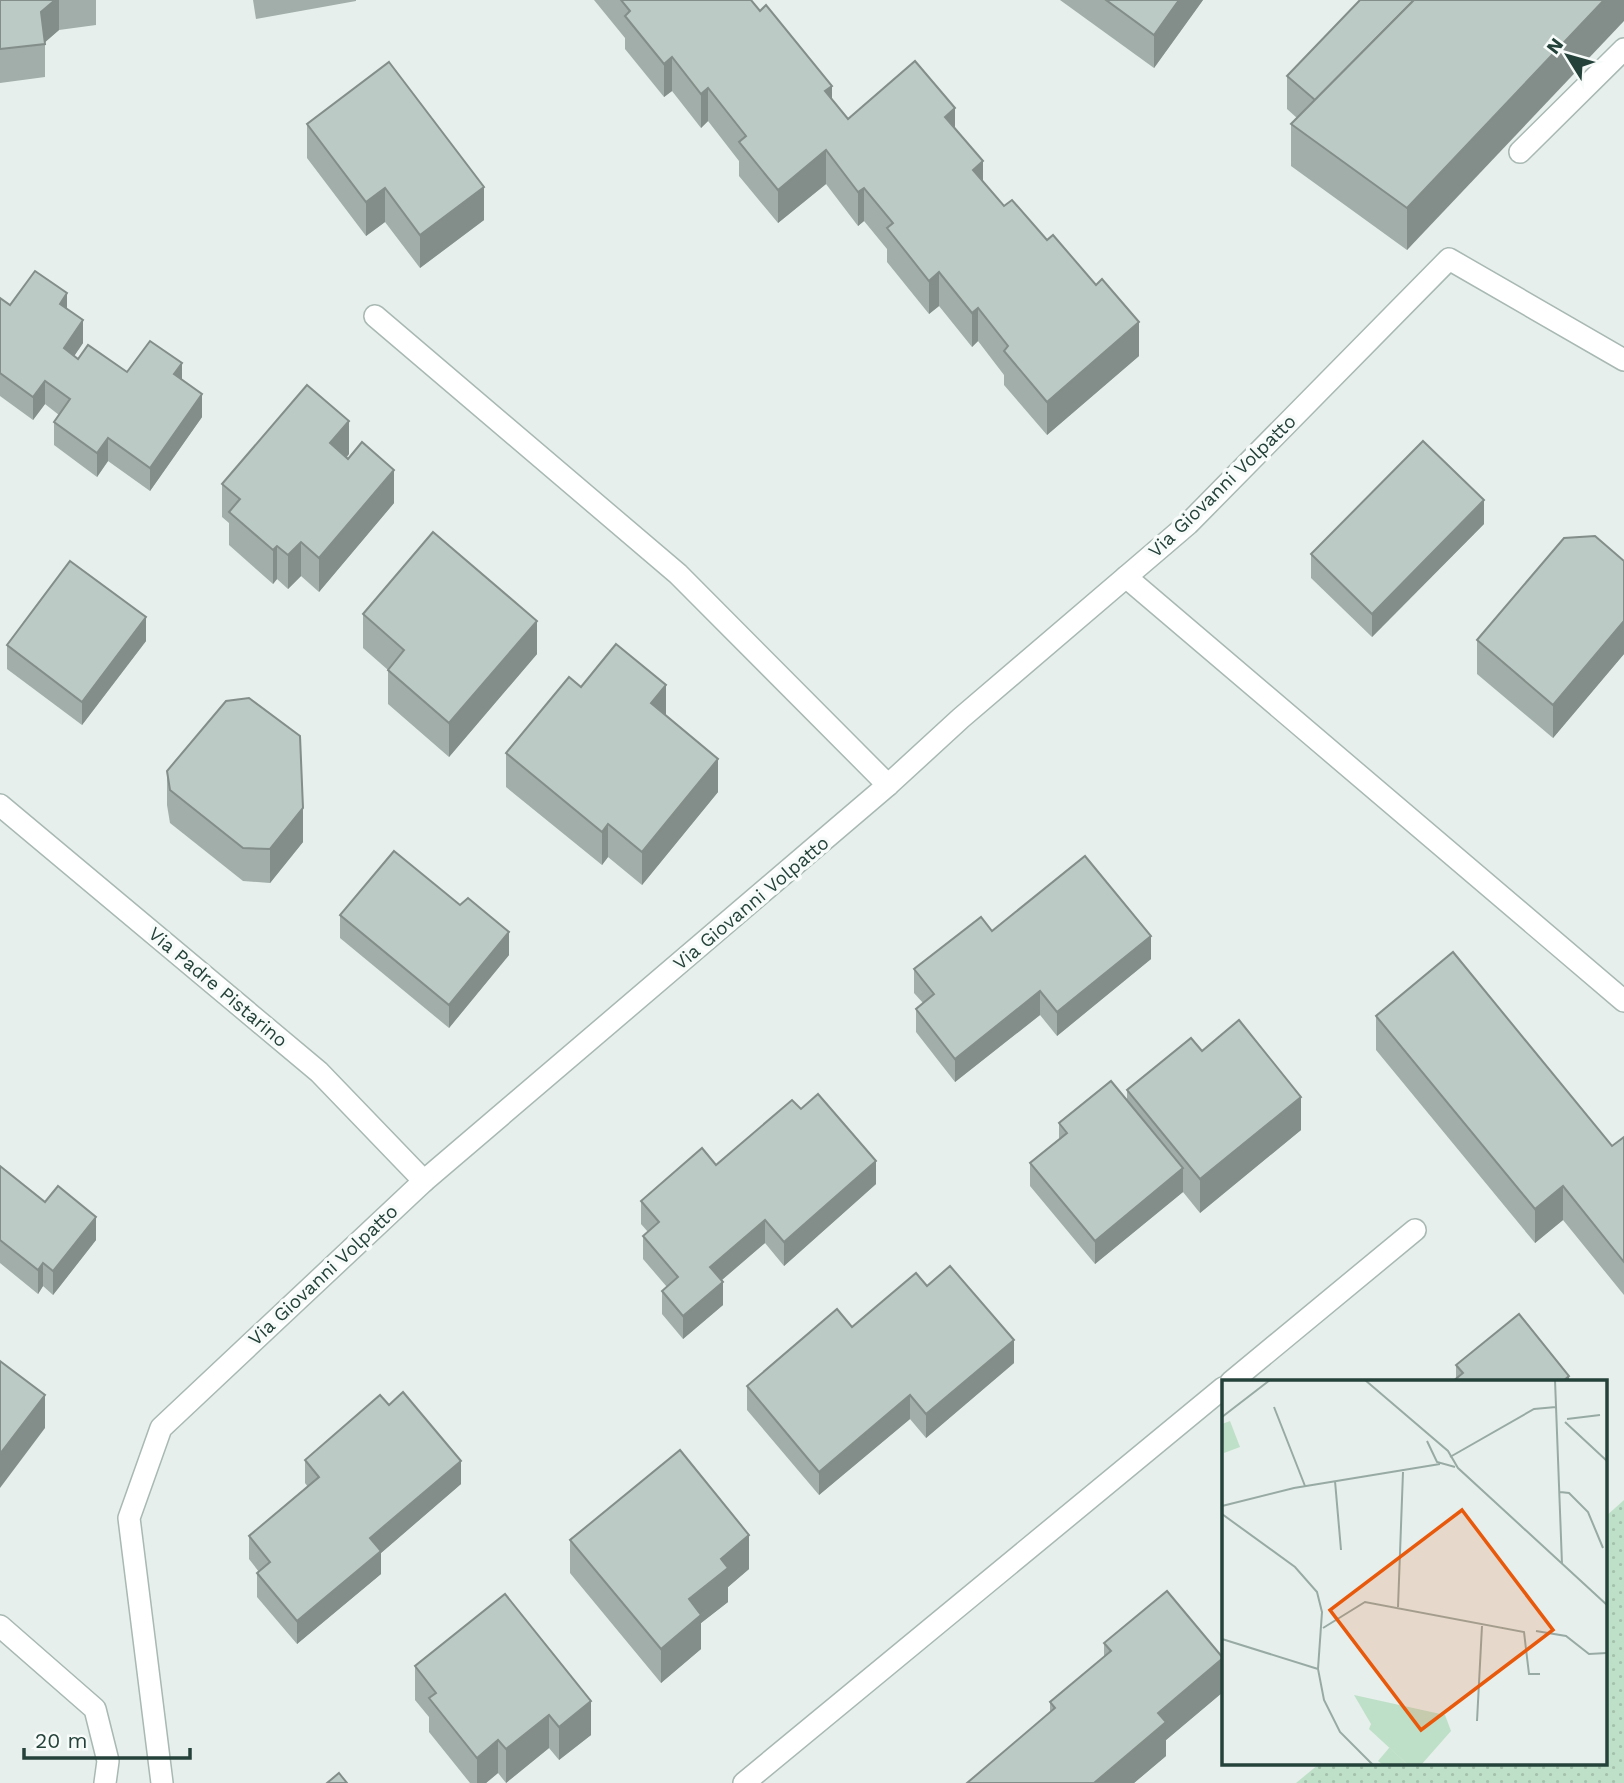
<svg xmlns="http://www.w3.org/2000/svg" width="1624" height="1783" font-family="'Work Sans',sans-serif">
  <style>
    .grass { fill: url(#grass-dots) }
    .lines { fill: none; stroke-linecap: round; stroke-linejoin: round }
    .lane-casing { stroke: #a8b8b2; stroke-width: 24 }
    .street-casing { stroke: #a8b8b2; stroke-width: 24 }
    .lane { stroke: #fff; stroke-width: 21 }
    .street { stroke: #fff; stroke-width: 21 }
    .wall { fill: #a1aea9 }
    .shaded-wall { fill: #838d89 }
    .building { fill: #bbcac4; stroke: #838d89; stroke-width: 2 }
    .labels { text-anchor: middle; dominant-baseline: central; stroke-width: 7; stroke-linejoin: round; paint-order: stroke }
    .street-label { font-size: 19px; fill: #24423a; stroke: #f7fbf9 }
    .inset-road { fill: none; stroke: #98aaa4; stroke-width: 2 }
    .view { fill: #e8590c; fill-opacity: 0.15; stroke: #e8590c; stroke-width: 3.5 }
    .inset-edge { fill: none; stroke: #24423a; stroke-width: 3.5 }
  </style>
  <defs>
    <pattern id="grass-dots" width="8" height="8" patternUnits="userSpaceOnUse" patternTransform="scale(1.75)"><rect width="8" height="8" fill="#bfe0c8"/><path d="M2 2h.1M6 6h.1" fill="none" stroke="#a4c1ad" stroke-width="1.8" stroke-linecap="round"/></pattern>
  </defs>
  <rect width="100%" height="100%" fill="#e6efeb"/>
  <path class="grass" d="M1624 1500V1783H1296L1319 1764H1605V1517Z"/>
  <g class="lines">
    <defs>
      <g id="lane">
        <path d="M375 316 678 574 888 785"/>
        <path d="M1231 1382 1415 1230"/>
        <path d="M0 1626 95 1709 108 1761 105 1783"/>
        <path d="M744 1783 1223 1388"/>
      </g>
      <g id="street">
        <path d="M1520 152 1624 49"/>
        <path d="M1126 577 1624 1001"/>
        <path d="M0 805 319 1072 424 1181"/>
        <path d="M162 1783 129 1518 161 1428 424 1181 888 785 961 718 1188 524 1449 259 1624 360"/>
      </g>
    </defs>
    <use href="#lane" class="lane-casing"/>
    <use href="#street" class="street-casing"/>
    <use href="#lane" class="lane"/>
    <use href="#street" class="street"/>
  </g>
  <g class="wall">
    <path d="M0 0H96V25L59 30 45 42V77L0 83Z"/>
    <path d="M253 0H356V1L256 19Z"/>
    <path d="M594 0H751L848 119 955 129 983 182 1004 206 1139 356 1047 435 1004 385V375L978 341 972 347 939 306 929 314 887 262V249L864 221 858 226 826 184 778 223 739 176V161L708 121 701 128 672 91 664 97 625 49V38Z"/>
    <path d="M1060 0H1203L1154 68Z"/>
    <path d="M1624 0 1407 250 1291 166V124L1297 118 1287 109V76Z"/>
    <path d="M307 124 484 220 420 268 385 222 366 236 307 158Z"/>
    <path d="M0 298 10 305 67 309 83 343 74 356 78 359 127 372 182 380 202 417 150 491 108 461 97 477 54 445V422L59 415 45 404 33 420 0 396Z"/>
    <path d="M349 454 347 457 394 503 319 592 301 576 288 589 277 579 273 584 229 545V523L222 517V484Z"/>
    <path d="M1484 524 1372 637 1311 578V554Z"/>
    <path d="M1624 561V654L1553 738 1477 674V640Z"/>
    <path d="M363 614 537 654 449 757 388 704V670L363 648Z"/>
    <path d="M146 641 82 725 7 669V645Z"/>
    <path d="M581 687 666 716 718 792 642 885 608 857 602 865 506 787V753Z"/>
    <path d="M167 771 303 842 270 883 243 881 170 823 167 805Z"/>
    <path d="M340 915 509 955 449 1028 340 938Z"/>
    <path d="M992 931 1151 959 1057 1036 1040 1015 955 1082 916 1032V1009L923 1003 914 993V969Z"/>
    <path d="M1376 1016 1612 1146 1624 1137V1295L1563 1220 1535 1243 1376 1050Z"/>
    <path d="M1202 1051 1301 1130 1200 1213 1183 1192 1095 1264 1030 1186V1163L1059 1139V1123L1127 1101V1090Z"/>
    <path d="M801 1109 876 1184 784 1266 765 1243 722 1280 723 1305 683 1339 662 1314V1291L667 1287 643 1259V1236L648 1232 641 1224V1201L716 1165Z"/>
    <path d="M0 1166 45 1202 96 1240 53 1295 43 1286 38 1294 0 1263Z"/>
    <path d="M927 1286 1014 1363 926 1438 910 1419 819 1495 747 1410V1386Z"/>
    <path d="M1456 1365 1569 1382 1456 1379Z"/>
    <path d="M305 1460 461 1484 381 1553V1574L297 1644 257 1597V1573L259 1572 249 1559V1536L308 1487 305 1483Z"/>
    <path d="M570 1540 749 1569 728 1587V1602L701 1623V1649L661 1683 570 1573Z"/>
    <path d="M505 1594 591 1735 559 1760 549 1748 506 1783 498 1773 486 1783H470L429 1732V1717L415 1700V1666Z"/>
    <path d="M1104 1643 1223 1692 1166 1740V1756L1134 1783H967L1050 1713V1702L1104 1657Z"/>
  </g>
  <g class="shaded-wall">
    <path d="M55 0H59V30L43 44 41 12Z"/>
    <path d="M1179 0H1203L1154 68V35Z"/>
    <path d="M1604 0H1624V21L1407 250V208Z"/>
    <path d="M672 57V91L664 97V64Z"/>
    <path d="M832 86V120L825 91Z"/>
    <path d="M708 88V121L701 128V94Z"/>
    <path d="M955 108V142L945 117Z"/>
    <path d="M826 150V184L778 223V190Z"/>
    <path d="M983 161V195L973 170Z"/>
    <path d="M484 187V220L420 268V235Z"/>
    <path d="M385 188V222L366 236V202Z"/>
    <path d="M864 188V221L858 226V192Z"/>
    <path d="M939 272V306L929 314V281Z"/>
    <path d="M67 293V316L60 304Z"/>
    <path d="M978 308V341L972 347V313Z"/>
    <path d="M83 320V343L64 371V348Z"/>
    <path d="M1139 322V356L1047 435V402Z"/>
    <path d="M182 363V387L174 374Z"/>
    <path d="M45 381V404L33 420V397Z"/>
    <path d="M202 394V417L150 491V468Z"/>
    <path d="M349 421V454L330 476V443Z"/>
    <path d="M108 438V461L97 477V453Z"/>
    <path d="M394 470V503L319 592V558Z"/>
    <path d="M1484 500V524L1372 637V614Z"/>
    <path d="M301 542V576L288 589V555Z"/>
    <path d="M277 546V579L273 584V550Z"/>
    <path d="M146 617V641L82 725V702Z"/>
    <path d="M537 621V654L449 757V723Z"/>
    <path d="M1624 621V654L1553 738V705Z"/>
    <path d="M666 685V719L651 703Z"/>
    <path d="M718 759V792L642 885V852Z"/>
    <path d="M303 808V842L270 883V849Z"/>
    <path d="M608 824V857L602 865V832Z"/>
    <path d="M509 932V955L449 1028V1005Z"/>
    <path d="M1151 936V959L1057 1036V1012Z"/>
    <path d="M1040 991V1015L955 1082V1059Z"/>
    <path d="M1301 1097V1130L1200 1213V1179Z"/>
    <path d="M876 1161V1184L784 1266V1242Z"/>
    <path d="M1183 1168V1192L1095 1264V1241Z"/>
    <path d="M1563 1186V1220L1535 1243V1209Z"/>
    <path d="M96 1217V1240L53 1295V1271Z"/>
    <path d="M765 1220V1243L710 1290V1267Z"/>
    <path d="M43 1263V1286L38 1294V1270Z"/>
    <path d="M723 1282V1305L683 1339V1316Z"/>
    <path d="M1014 1340V1363L926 1438V1414Z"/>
    <path d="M1569 1376V1382H1562Z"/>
    <path d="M45 1395V1428L0 1488V1454Z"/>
    <path d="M910 1395V1419L819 1495V1472Z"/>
    <path d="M461 1461V1484L381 1553V1574L297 1644V1621L370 1538Z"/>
    <path d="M749 1535V1569L728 1587V1602L701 1623V1649L661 1683V1649L689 1599 721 1559Z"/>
    <path d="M1223 1658V1692L1166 1740V1756L1134 1783H1094L1158 1713Z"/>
    <path d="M591 1701V1735L559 1760V1727Z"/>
    <path d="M549 1715V1748L506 1783V1749Z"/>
    <path d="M498 1740V1773L486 1783H477V1758Z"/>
  </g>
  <g class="building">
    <path d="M0 0H55L41 12 45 44 0 49Z"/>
    <path d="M621 0H751L760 11 766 5 832 86 825 91 848 119 915 61 955 108 945 117 983 161 973 170 1004 206 1012 200 1047 240 1053 235 1096 285 1102 279 1139 322 1047 402 1004 351 1008 346 978 308 972 313 939 272 929 281 887 228 893 223 864 188 858 192 826 150 778 190 739 142 746 136 708 88 701 94 672 57 664 64 625 16 630 11Z"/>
    <path d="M1106 0H1179L1154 35Z"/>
    <path d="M1360 0H1414L1315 100 1287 76Z"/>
    <path d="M1414 0H1604L1407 208 1291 124Z"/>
    <path d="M389 62 484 187 420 235 385 188 366 202 307 124Z"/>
    <path d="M35 271 67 293 60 304 83 320 64 348 78 359 88 345 127 372 150 341 182 363 174 374 202 394 150 468 108 438 97 453 54 422 70 399 45 381 33 397 0 373V298L10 305Z"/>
    <path d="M307 385 349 421 330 443 348 459 362 442 394 470 319 558 301 542 288 555 277 546 273 550 229 512 240 499 222 484Z"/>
    <path d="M1423 441 1484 500 1372 614 1311 554Z"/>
    <path d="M433 532 537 621 449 723 388 670 404 650 363 614Z"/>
    <path d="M1595 536 1624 561V621L1553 705 1477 640 1564 538Z"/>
    <path d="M70 561 146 617 82 702 7 645Z"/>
    <path d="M616 644 666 685 651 703 718 759 642 852 608 824 602 832 506 753 569 677 581 687Z"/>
    <path d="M249 698 300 736 303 808 270 849 243 848 170 790 167 771 226 701Z"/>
    <path d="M394 851 460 905 468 898 509 932 449 1005 340 915Z"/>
    <path d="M1085 856 1151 936 1057 1012 1040 991 955 1059 916 1009 934 994 914 969 981 917 992 931Z"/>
    <path d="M1453 952 1612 1146 1624 1137V1262L1563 1186 1535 1209 1376 1016Z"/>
    <path d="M1239 1020 1301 1097 1200 1179 1127 1090 1191 1038 1202 1051Z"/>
    <path d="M1111 1081 1183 1168 1095 1241 1030 1163 1067 1133 1059 1123Z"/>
    <path d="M818 1094 876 1161 784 1242 765 1220 710 1267 723 1282 683 1316 662 1291 678 1277 643 1236 659 1222 641 1201 702 1148 716 1165 792 1100 801 1109Z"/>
    <path d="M0 1166 45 1202 58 1186 96 1217 53 1271 43 1263 38 1270 0 1240Z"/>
    <path d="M950 1266 1014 1340 926 1414 910 1395 819 1472 747 1386 837 1309 852 1327 916 1273 927 1286Z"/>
    <path d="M1519 1314 1569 1376 1562 1382H1452L1463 1373 1456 1365Z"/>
    <path d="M0 1361 45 1395 0 1454Z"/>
    <path d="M403 1392 461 1461 370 1538 381 1551 297 1621 257 1573 270 1562 249 1536 319 1477 305 1460 380 1395 389 1405Z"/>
    <path d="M680 1450 749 1535 721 1559 728 1568 689 1599 701 1615 661 1649 570 1540Z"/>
    <path d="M1167 1591 1223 1658 1158 1713 1166 1722 1094 1783H967L1055 1708 1050 1702 1111 1651 1104 1643Z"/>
    <path d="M505 1594 591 1701 559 1727 549 1715 506 1749 498 1740 477 1758 429 1698 436 1693 415 1666Z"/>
    <path d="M339 1773 347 1783H327Z"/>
  </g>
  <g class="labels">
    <g class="street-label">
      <text transform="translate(1222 486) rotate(-44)">Via Giovanni Volpatto</text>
      <text transform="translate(751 903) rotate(-40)">Via Giovanni Volpatto</text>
      <text transform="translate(218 987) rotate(40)">Via Padre Pistarino</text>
      <text transform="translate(323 1275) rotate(-43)">Via Giovanni Volpatto</text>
    </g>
  </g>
  <g transform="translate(1222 1380)">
    <rect width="385" height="385" fill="#e6efeb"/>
    <path d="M132 315 223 335 229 351 199 385H186L147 349 149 344Z" fill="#bfe0c8"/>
    <path d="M167 368H168L186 385H161L156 381Z" fill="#bfe0c8"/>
    <path d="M8 41 18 67 2 73 0 44Z" fill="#bfe0c8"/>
    <path class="inset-road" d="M143 0 226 71 236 88 385 225M333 0 340 184M52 27 83 106M0 37 48 0M345 39 378 35M343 42 385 81M205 61 215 82 233 87M228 77 312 29 334 27M113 101 119 170M338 112 347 113 366 132 381 168M0 126 72 108 218 84M0 134 73 187 95 212 100 232 96 289 102 320 118 352 151 385M176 227 181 92M101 248 143 222 302 252 307 294H318M314 251 344 256 367 274 385 273M0 259 96 289M255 341 260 246"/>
    <path class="view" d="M240 130 331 250 199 350 108 230Z"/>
    <rect width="385" height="385" class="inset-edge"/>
  </g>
  <g transform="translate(1568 56) rotate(307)" stroke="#f7fbf9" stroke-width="5" paint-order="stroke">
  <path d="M0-5L12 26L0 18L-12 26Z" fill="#24423a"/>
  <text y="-10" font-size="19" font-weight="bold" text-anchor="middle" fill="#24423a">N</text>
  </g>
  <path d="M24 1748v10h166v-10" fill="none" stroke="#24423a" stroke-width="3.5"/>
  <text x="35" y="1748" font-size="21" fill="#24423a" stroke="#f7fbf9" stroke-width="5" paint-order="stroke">20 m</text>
</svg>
